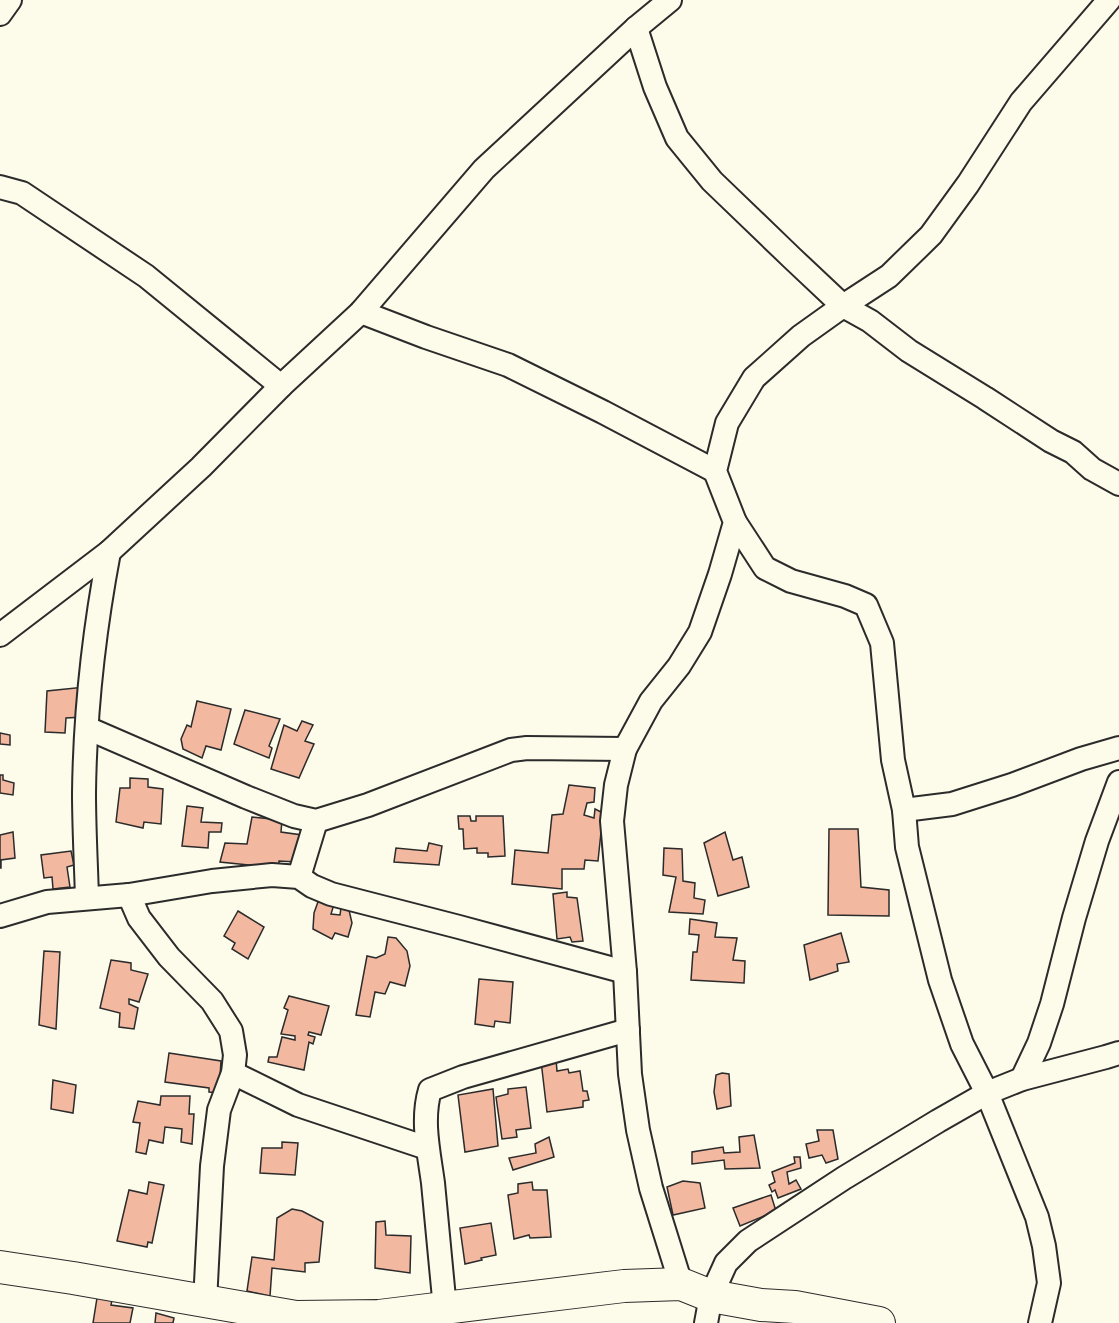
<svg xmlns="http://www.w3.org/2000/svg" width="1119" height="1323" font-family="'Public Sans',sans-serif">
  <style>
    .building { fill: #f2b8a0; stroke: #2b2b2b; stroke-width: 1.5 }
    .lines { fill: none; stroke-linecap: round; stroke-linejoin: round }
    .street-casing { stroke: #2b2b2b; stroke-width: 26 }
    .secondary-casing { stroke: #2b2b2b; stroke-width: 34 }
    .street { stroke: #fdfbea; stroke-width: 22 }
    .secondary { stroke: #fdfbea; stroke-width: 32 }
  </style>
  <rect width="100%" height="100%" fill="#fdfbea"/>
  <g class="building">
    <path d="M85 687 84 717 66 718 65 733 45 732 47 691Z"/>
    <path d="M197 701 231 709 221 750 206 746 202 758 183 749 181 739 187 725 191 727Z"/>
    <path d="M245 710 280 719 269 746 272 748 269 758 234 744Z"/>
    <path d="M302 721 313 725 305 741 314 744 299 778 271 769 284 725 297 731Z"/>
    <path d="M0 733 10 735V745L0 744Z"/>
    <path d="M0 775H3V780L14 783 13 795 0 793Z"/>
    <path d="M130 778 148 779V787L163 789 161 824 144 822 143 828 116 822 120 788H130Z"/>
    <path d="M569 785 595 788 594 802 587 803 584 815 594 818 595 809 603 813 598 861 585 860 584 869H562V889L512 884 515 850 548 853 552 815 563 814Z"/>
    <path d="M187 806 203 808 201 822 222 823 221 832H209L208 848 182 846Z"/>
    <path d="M458 816H470L471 821H476V816H503L505 856 488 857V853H477V848L464 849 463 829H459Z"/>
    <path d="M252 817 282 820 281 832 302 835 297 862 279 861V868L220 862 225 843 247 844Z"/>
    <path d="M829 829H858L861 887 889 890V916L828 915Z"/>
    <path d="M13 832 15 858 1 860V868H0V835Z"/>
    <path d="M725 832 733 860 742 857 749 887 718 896 704 843Z"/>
    <path d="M429 843 442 846 439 865 394 862 396 848 427 851Z"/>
    <path d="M664 848 682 849 683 881 695 883 694 898 705 900 703 914 669 912 676 877 663 875Z"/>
    <path d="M71 851 74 865 67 867 70 887 53 889 52 877 44 878 41 855Z"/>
    <path d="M567 892V897L577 898 583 941 572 942 570 937 557 939 553 894Z"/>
    <path d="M319 899 335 901 331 914 340 915 341 908 349 910 352 923 348 937 335 933 332 939 313 929 314 913Z"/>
    <path d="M238 911 264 927 248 959 232 949 235 943 224 936Z"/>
    <path d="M690 919 717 923 715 937 737 938 733 960 745 961 744 983 691 980 693 952H697L699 935 689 934Z"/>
    <path d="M841 933 849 962 837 964 838 971 810 980 804 945Z"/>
    <path d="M388 937 396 938 407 951 410 966 405 986 390 982 385 994 375 992 370 1017 356 1015 367 956 376 958 385 954Z"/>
    <path d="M44 951 60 952 56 1029 39 1025Z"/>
    <path d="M111 960 131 963V970L148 974 139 1002 129 999V1004L138 1008 134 1029 119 1027 120 1013 100 1008Z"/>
    <path d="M479 979 513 982 510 1023 495 1021 494 1027 475 1024Z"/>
    <path d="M289 996 329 1006 321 1035 309 1032 308 1035 315 1037 313 1044 309 1042 304 1070 268 1062 269 1057H277L282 1037 295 1040V1036L281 1034 288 1010 284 1008Z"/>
    <path d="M169 1053 221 1061 219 1093 209 1092V1088L165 1082Z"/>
    <path d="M556 1059 557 1071 568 1069 569 1073 580 1071 583 1091H587L589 1100 583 1101V1107L547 1112 541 1061Z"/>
    <path d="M722 1073 729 1074 731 1106 717 1109 714 1092 716 1075Z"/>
    <path d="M53 1080 76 1085 73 1113 51 1109Z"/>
    <path d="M526 1087 531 1128 516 1130 517 1137 502 1139 496 1097 508 1094V1089Z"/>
    <path d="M493 1089 498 1146 465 1152 458 1095Z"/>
    <path d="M161 1096H190L189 1114H194L192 1144 181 1142 182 1129 165 1127 163 1143 149 1140 146 1154 136 1152 140 1123 133 1122 138 1101 160 1105Z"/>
    <path d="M817 1130H833L838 1159 826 1163 822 1155 809 1158 806 1144 819 1141Z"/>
    <path d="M754 1135 760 1168 725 1169 724 1160 692 1164V1152L723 1147 724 1153 740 1152 739 1137Z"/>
    <path d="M549 1137 554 1157 513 1170 509 1158 536 1153 535 1144Z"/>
    <path d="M282 1142 298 1143 295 1175 260 1173 262 1148H282Z"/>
    <path d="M794 1157H800L801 1168 787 1172 789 1184 796 1180 801 1189 778 1198 775 1190 772 1192 769 1185 775 1182 772 1172 795 1163Z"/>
    <path d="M683 1181 700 1183 705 1208 673 1215 667 1187Z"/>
    <path d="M149 1182 164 1185 152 1243 148 1242 147 1247 117 1241 129 1190 147 1194Z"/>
    <path d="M532 1182 533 1190H547L551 1237 530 1238 529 1235 514 1239 508 1195 518 1193V1184Z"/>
    <path d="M771 1195 776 1211 740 1226 733 1208Z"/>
    <path d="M292 1209 302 1211 323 1222 319 1262 305 1263V1272L272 1268 270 1296 247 1291 252 1257 274 1260 277 1218Z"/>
    <path d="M385 1221 386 1235 411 1236 410 1273 375 1268 376 1222Z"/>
    <path d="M491 1223 496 1255 481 1258 482 1260 465 1264 460 1228Z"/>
    <path d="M97 1298 112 1300 111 1305 133 1308 130 1323H93Z"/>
    <path d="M156 1313 174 1318 173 1323H155Z"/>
  </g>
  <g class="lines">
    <defs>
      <g id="street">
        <path d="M0 14 10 0"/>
        <path d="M636 28 655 87 677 138 712 181 792 258 843 306 870 321 909 351 985 398 1051 441 1073 452 1092 469 1119 484"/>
        <path d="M0 187 22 193 146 276 281 386"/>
        <path d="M361 312 426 337 508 365 603 412 715 471"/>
        <path d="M735 522 765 568 791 581 845 596 866 605 882 643 893 760 904 810 907 847 940 980 962 1044 987 1093 1037 1217 1044 1246 1049 1283 1040 1323"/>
        <path d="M0 635 109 552 201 467 281 386 361 312 484 169 636 28 670 0"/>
        <path d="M87 728 246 797 294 816 316 821 368 805 511 750 527 748 625 749"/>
        <path d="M904 810 952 804 1012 785 1081 759 1119 748"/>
        <path d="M299 877 316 821"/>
        <path d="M129 895 139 918 169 957 212 1001 231 1031 235 1055 233 1073 219 1110 212 1166 205 1302"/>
        <path d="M87 898C86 863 84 828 84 793 85 712 94 631 109 552"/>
        <path d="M0 916 47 902 129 895 212 881 272 875 299 877 312 886 331 894 459 927 625 972"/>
        <path d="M233 1073 298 1105 427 1148"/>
        <path d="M1022 1079 1039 1043 1052 1004 1074 918 1097 841 1119 782"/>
        <path d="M681 1284 651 1188 638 1130 630 1074 625 972 612 821 616 785 625 749 651 701 679 666 700 632 720 574 735 522 715 471 727 423 754 378 801 336 843 306 889 276 931 235 968 184 1021 102 1109 0"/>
        <path d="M445 1309C441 1267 437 1225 433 1183 429 1153 421 1120 430 1090L463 1077 628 1030"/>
        <path d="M706 1323 711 1296 726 1263 748 1241 844 1178 938 1121 987 1093 1022 1079 1106 1057 1119 1053"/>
      </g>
      <path id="secondary" d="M0 1267 73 1278 296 1317 379 1316 624 1286 681 1284 711 1296 761 1305 795 1307 879 1323"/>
    </defs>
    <use href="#street" class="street-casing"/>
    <use href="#secondary" class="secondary-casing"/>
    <use href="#street" class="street"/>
    <use href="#secondary" class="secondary"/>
  </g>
</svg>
